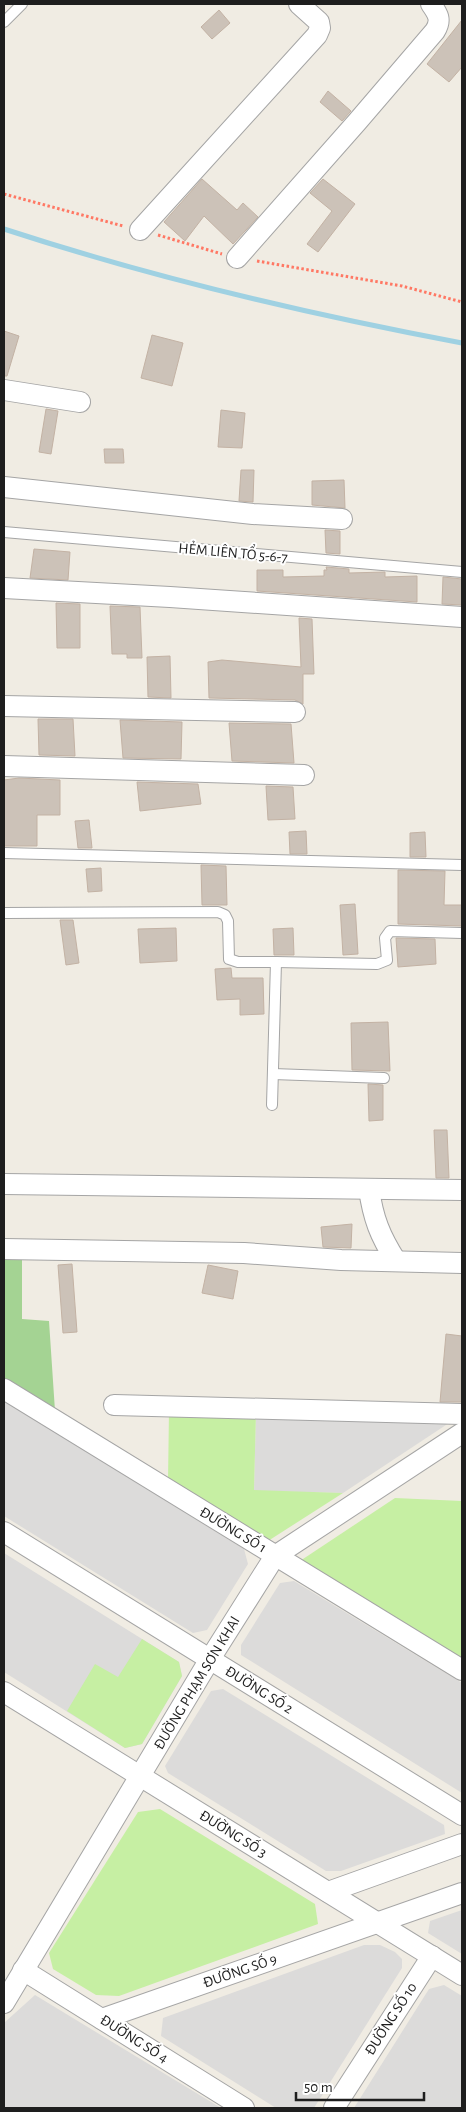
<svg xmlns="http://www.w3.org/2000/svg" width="466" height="2112" font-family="'Alegreya Sans',sans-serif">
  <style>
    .residential { fill: #dcdbda }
    .grass { fill: #c6efa3 }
    .forest { fill: #a4d393 }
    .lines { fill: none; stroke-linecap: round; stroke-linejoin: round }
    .stream { stroke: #9fd1e2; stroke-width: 5 }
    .building { fill: #ccc2b8; stroke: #c3b2a4 }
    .service-casing { stroke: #a5a5a5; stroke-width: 12 }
    .minor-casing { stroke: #a5a5a5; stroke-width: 22 }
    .path { stroke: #ff7864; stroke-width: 3; stroke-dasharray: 2.5 2.5; stroke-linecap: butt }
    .service { stroke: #fff; stroke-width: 10 }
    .minor { stroke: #fff; stroke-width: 20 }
    .labels { text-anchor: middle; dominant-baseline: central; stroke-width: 4; stroke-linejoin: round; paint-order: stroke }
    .street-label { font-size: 15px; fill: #1e1e1e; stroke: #fff }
  </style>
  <rect width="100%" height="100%" fill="#f0ece3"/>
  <g class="residential">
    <path d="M4 1401 244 1549 248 1564 207 1630 193 1633 4 1516Z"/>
    <path d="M256 1413 458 1417 343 1493 254 1491Z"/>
    <path d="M4 1553 179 1662 182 1676 142 1744 125 1748 4 1672Z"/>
    <path d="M294 1581 462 1683V1793L241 1655V1645L280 1583Z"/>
    <path d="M223 1689 444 1825 445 1834 341 1871H326L168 1773 165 1766 211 1691Z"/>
    <path d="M462 1910V1954L428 1933 430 1921Z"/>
    <path d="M364 1945H380L395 1952 402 1959V1968L314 2108H276L161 2036 163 2018Z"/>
    <path d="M444 1985 462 1996V2108H354L429 1989Z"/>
    <path d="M35 1995 221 2108H4V2023Z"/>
  </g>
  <g class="grass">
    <path d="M169 1410 256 1413 254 1490 343 1493 268 1541 168 1481Z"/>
    <path d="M395 1498 462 1501V1660L300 1561Z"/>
    <path d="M142 1639 179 1662 182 1676 142 1744 125 1748 67 1711 95 1664 118 1677Z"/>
    <path d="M160 1809 315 1904 318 1924 119 1996 96 1995 53 1969 49 1953 138 1812Z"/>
  </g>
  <path class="forest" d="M4 1256 22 1257V1319L49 1321 55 1411 4 1380Z"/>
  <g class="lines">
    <path class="stream" d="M4 229C154 278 307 314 462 343"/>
  </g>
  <g class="building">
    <path d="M219 10 230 23 212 39 201 27Z"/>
    <path d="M462 20V67L449 82 427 64Z"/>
    <path d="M328 91 351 111 342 121 320 102Z"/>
    <path d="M202 179 237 210 243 203 258 217 233 244 204 216 185 241 164 222Z"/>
    <path d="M323 179 355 204 318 252 307 244 332 211 310 193Z"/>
    <path d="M4 331 19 336 7 376H4Z"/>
    <path d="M152 335 183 343 172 386 141 378Z"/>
    <path d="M46 409 58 411 51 454 39 452Z"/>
    <path d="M221 410 245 413 242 448 218 447Z"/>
    <path d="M104 449H123L124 463H105Z"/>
    <path d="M241 470H254L253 502 239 501Z"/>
    <path d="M344 480 345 508 312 505V481Z"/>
    <path d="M325 530 340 531V554L326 553Z"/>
    <path d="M34 549 70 552 68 580 30 578Z"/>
    <path d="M326 567 349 569V573L385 572V577L417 576V602L257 591V570H283V577L324 576V570H327Z"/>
    <path d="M443 577 462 579V605L442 604Z"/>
    <path d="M56 603 80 604V648H57Z"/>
    <path d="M110 606 140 607 142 658H127V654H112Z"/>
    <path d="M299 618 312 619 314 674H303V704L295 700 209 698 208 662 222 660 301 667Z"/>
    <path d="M170 656 171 698 148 697 147 657Z"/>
    <path d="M38 719H73L75 756 39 755Z"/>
    <path d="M120 720 182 722 181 759 123 758Z"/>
    <path d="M229 723 291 724 294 763 232 761Z"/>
    <path d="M19 778 60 780V815H37V846H4V780Z"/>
    <path d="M137 782 198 784 201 804 140 811Z"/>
    <path d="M266 786 293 787 295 819 268 820Z"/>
    <path d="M89 820 92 848H78L75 821Z"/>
    <path d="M306 831 307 854H290L289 832Z"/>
    <path d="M425 832 426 857H410V833Z"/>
    <path d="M201 865 226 866 227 905H202Z"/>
    <path d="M101 868 102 891 88 892 86 869Z"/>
    <path d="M398 870 445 871 444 905H462V926L398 924Z"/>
    <path d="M355 904 358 954 343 955 340 905Z"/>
    <path d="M60 920H73L79 963 66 965Z"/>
    <path d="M176 928 177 961 140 963 138 929Z"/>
    <path d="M293 928 294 955H274L273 929Z"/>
    <path d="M396 938 435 939 436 964 398 967Z"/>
    <path d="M231 968 232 978H263L264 1014 240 1015V999L217 1000 215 969Z"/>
    <path d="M388 1022 390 1071 352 1070 351 1023Z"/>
    <path d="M368 1084 383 1085V1120L369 1121Z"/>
    <path d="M434 1130H447L449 1178H436Z"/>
    <path d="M352 1224 351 1248 323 1247 321 1227Z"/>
    <path d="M72 1264 77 1332 63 1333 58 1265Z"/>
    <path d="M208 1265 238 1271 233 1299 202 1293Z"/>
    <path d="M446 1334 462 1336V1402H440Z"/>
  </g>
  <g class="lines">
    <defs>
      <g id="service">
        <path d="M4 22 22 4"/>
        <path d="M4 532 462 572"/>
        <path d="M4 853 462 865"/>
        <path d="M4 913 218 912 225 915 228 921 229 959 238 962H276L272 1105"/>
        <path d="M276 962 377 964 387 960 385 938 390 931 462 933"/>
        <path d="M273 1074 384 1078"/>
      </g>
      <g id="minor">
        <path d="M140 230 317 35 320 28 319 22 299 4"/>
        <path d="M237 258 357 122 435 31C442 20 438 14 431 4"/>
        <path d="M4 390 80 402"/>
        <path d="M4 487 253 514 342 519"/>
        <path d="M4 588 170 597 462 617"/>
        <path d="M4 706 295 712"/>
        <path d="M4 766 304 775"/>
        <path d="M4 1184 462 1190"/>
        <path d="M369 1189C373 1218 380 1236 396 1261"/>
        <path d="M4 1249 244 1253 341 1260 462 1263"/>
        <path d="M4 1389 462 1670"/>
        <path d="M114 1405 462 1414"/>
        <path d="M4 1532 462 1815"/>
        <path d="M4 1692 462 1975"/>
        <path d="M328 1892 462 1844"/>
        <path d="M23 1970 244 2108"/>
        <path d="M4 2003 210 1659 275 1556 462 1433"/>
        <path d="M102 2019 462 1893"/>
        <path d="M334 2108 432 1956"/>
      </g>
    </defs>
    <use href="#service" class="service-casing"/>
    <use href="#minor" class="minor-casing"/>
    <g class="path">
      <path d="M4 194 123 226"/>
      <path d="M158 235 222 254"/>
      <path d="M257 261 402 286 462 302"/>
    </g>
    <use href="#service" class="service"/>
    <use href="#minor" class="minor"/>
  </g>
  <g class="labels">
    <g class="street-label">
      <text transform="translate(233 553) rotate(5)">HẺM LIÊN TỔ 5-6-7</text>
      <text transform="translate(233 1530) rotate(31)">ĐƯỜNG SỐ 1</text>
      <text transform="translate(197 1683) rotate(-59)">ĐƯỜNG PHẠM SƠN KHAI</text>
      <text transform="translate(259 1690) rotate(32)">ĐƯỜNG SỐ 2</text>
      <text transform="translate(233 1834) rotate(32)">ĐƯỜNG SỐ 3</text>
      <text transform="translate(240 1971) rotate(-19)">ĐƯỜNG SỐ 9</text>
      <text transform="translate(391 2019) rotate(-57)">ĐƯỜNG SỐ 10</text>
      <text transform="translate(134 2039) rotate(32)">ĐƯỜNG SỐ 4</text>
    </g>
  </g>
  <rect width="466" height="2112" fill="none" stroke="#1e1e1e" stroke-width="10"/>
  <path d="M296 2092v8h128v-8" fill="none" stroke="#1e1e1e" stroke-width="2.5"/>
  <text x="304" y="2092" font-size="15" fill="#1e1e1e" stroke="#ffffff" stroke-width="4" paint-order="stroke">50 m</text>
</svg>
